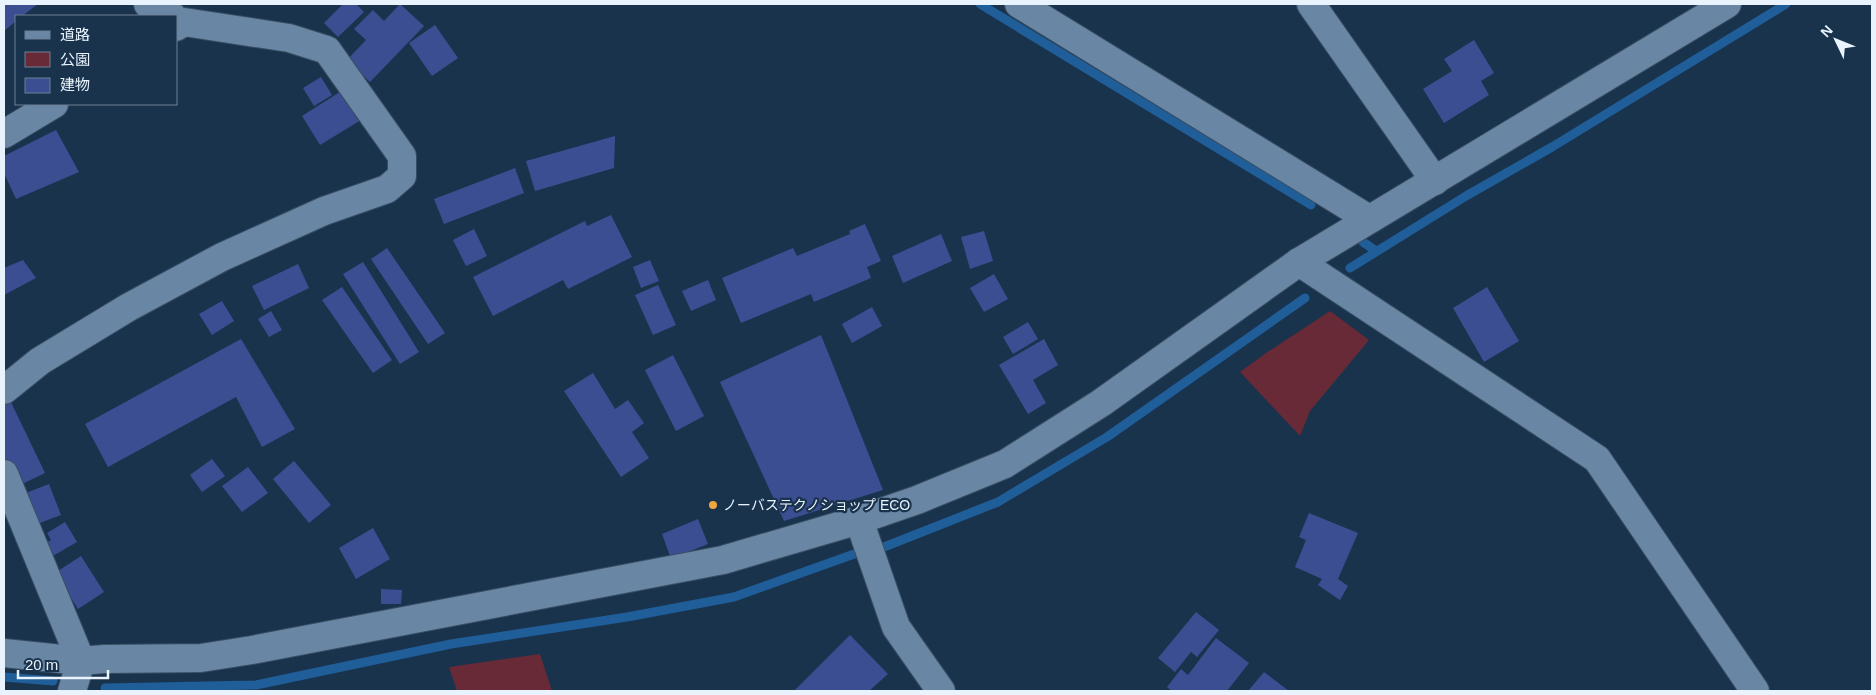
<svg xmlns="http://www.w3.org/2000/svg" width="1876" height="695" font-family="Helvetica,'Noto Sans JP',sans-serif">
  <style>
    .green { fill: #672a36 }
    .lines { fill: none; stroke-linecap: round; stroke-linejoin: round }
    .stream { stroke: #1f5e99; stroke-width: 9 }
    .building { fill: #3c4e92 }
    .minor-casing { stroke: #394e63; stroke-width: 30 }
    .minor { stroke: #6986a4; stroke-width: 28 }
    .poi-dot { fill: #f1a640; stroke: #19334d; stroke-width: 2 }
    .labels { text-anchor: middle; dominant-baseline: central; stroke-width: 4.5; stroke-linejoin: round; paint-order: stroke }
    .poi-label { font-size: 14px; fill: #e9f3fd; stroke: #19334d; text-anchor: start }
  </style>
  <rect width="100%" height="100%" fill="#19334d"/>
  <g class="green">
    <path d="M1330 311 1369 340 1310 411 1300 436 1240 372 1266 353Z"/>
    <path d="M540 654 552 691H457L449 667Z"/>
  </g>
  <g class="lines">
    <g class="stream">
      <path d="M980 4 1311 205"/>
      <path d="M1363 242 1376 251"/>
      <path d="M1350 268 1466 196 1552 147 1786 4"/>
      <path d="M4 677 53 681"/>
      <path d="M105 688 256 685 451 644 627 617 734 597 857 553 884 547 998 502 1107 437 1305 298"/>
    </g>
  </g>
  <g class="building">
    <path d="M4 4H38L22 16H16V21L4 31Z"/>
    <path d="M343 4H356L364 12 338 37 324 23Z"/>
    <path d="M400 4 424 26 370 82 347 60 366 40 354 29 373 10 384 21Z"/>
    <path d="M435 25 458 58 432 76 409 43Z"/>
    <path d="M1474 40 1494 73 1481 81 1489 95 1444 123 1423 89 1452 71 1444 59Z"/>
    <path d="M321 77 332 95 314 106 303 88Z"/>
    <path d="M343 90 361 120 320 145 302 116Z"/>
    <path d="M56 130 79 172 16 199 4 173V156Z"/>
    <path d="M615 136 614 168 535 191 526 161Z"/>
    <path d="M515 168 524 193 444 224 434 199Z"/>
    <path d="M611 215 632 257 568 289 563 280 493 316 473 277 585 221 587 226Z"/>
    <path d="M865 224 881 261 867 267 871 278 814 302 811 294 741 323 722 278 793 248 797 256 850 234 849 231Z"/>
    <path d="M474 229 487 256 466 266 453 240Z"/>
    <path d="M984 231 993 261 970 269 961 237Z"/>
    <path d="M941 234 952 261 903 283 892 256Z"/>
    <path d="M387 248 445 333 428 344 371 259Z"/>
    <path d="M23 260 36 278 4 295V268Z"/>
    <path d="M650 260 659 281 641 288 633 267Z"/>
    <path d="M363 262 419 352 400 364 343 274Z"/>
    <path d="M298 264 309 288 264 310 252 286Z"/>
    <path d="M994 274 1008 299 984 312 970 288Z"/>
    <path d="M708 280 716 300 691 311 682 291Z"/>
    <path d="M658 285 676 325 653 335 635 295Z"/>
    <path d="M342 287 392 360 373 373 322 300Z"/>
    <path d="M1487 287 1519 341 1484 362 1453 308Z"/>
    <path d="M222 301 234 321 212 335 199 314Z"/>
    <path d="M872 307 882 326 852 343 842 324Z"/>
    <path d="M271 311 282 330 269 337 258 319Z"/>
    <path d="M1028 322 1038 339 1013 354 1003 337Z"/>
    <path d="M821 335 883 490 784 521 720 382Z"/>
    <path d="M241 339 295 429 262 447 236 397 108 467 85 424Z"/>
    <path d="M1044 339 1058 365 1033 380 1046 403 1028 414 999 365Z"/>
    <path d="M673 355 704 416 676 431 645 370Z"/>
    <path d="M593 373 615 409 628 400 644 423 632 432 649 458 621 477 564 391Z"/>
    <path d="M9 398 45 473 18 486 4 457V401Z"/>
    <path d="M212 459 225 476 202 492 190 475Z"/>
    <path d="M294 461 331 505 309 523 273 479Z"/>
    <path d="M248 467 268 493 242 512 222 486Z"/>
    <path d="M49 484 61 515 29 527 18 496Z"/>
    <path d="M1309 513 1358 533 1338 579 1348 586 1340 600 1318 585 1322 579 1295 567 1306 540 1299 537Z"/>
    <path d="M698 519 708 544 671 559 662 534Z"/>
    <path d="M65 522 77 542 51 557 44 544 51 540 47 533Z"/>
    <path d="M373 528 390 559 356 579 339 548Z"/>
    <path d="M81 556 104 592 78 609 55 573Z"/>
    <path d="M381 589 402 590 401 604H381Z"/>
    <path d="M1196 612 1219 630 1197 657 1191 652 1175 672 1158 658Z"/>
    <path d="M850 635 888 674 869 691H794Z"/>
    <path d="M1216 638 1249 663 1227 691H1172L1167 687 1181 669 1188 675Z"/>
    <path d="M1264 672 1289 691H1251L1249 690Z"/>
  </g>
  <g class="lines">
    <defs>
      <g id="minor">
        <path d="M148 4 172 16"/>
        <path d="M1019 4 1369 219"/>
        <path d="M1311 4 1435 181"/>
        <path d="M4 134 54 104"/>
        <path d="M1299 262 1597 459 1755 691"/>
        <path d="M4 390 40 361 129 307 222 257 324 211 387 189 402 176V156L327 50 289 38 184 22 176 27"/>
        <path d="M4 474 81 661 72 691"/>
        <path d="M859 520 896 627 941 691"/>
        <path d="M4 653 81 661 104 659 201 658 252 650 723 560 859 520 917 500 1005 464 1101 403 1299 262 1727 4"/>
      </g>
    </defs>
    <use href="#minor" class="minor-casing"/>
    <use href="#minor" class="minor"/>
  </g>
  <circle class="poi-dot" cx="713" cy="505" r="5"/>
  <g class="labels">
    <g class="poi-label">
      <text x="723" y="505">ノーバステクノショップ ECO</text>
    </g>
  </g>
  <rect width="1876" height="695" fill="none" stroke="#e9f3fd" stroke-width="10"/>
  <rect x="15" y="15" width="162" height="90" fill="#19334d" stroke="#6c8093"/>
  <rect x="25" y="31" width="25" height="8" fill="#6986a4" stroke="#6c8093"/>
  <text x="60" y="40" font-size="15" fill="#e9f3fd">道路</text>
  <rect x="25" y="52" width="25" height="15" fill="#672a36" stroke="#6c8093"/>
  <text x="60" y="65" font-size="15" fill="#e9f3fd">公園</text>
  <rect x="25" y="78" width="25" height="15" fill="#3c4e92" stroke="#6c8093"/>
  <text x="60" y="90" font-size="15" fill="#e9f3fd">建物</text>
  <g transform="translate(1836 40) rotate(313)" stroke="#19334d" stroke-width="4" paint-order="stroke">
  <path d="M0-4L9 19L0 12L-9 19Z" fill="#e9f3fd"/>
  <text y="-8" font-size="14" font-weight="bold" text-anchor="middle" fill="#e9f3fd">N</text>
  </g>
  <path d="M18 670v8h90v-8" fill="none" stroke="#e9f3fd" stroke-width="2.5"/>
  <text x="25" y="670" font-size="15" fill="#e9f3fd" stroke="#19334d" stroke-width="4" paint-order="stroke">20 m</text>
</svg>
